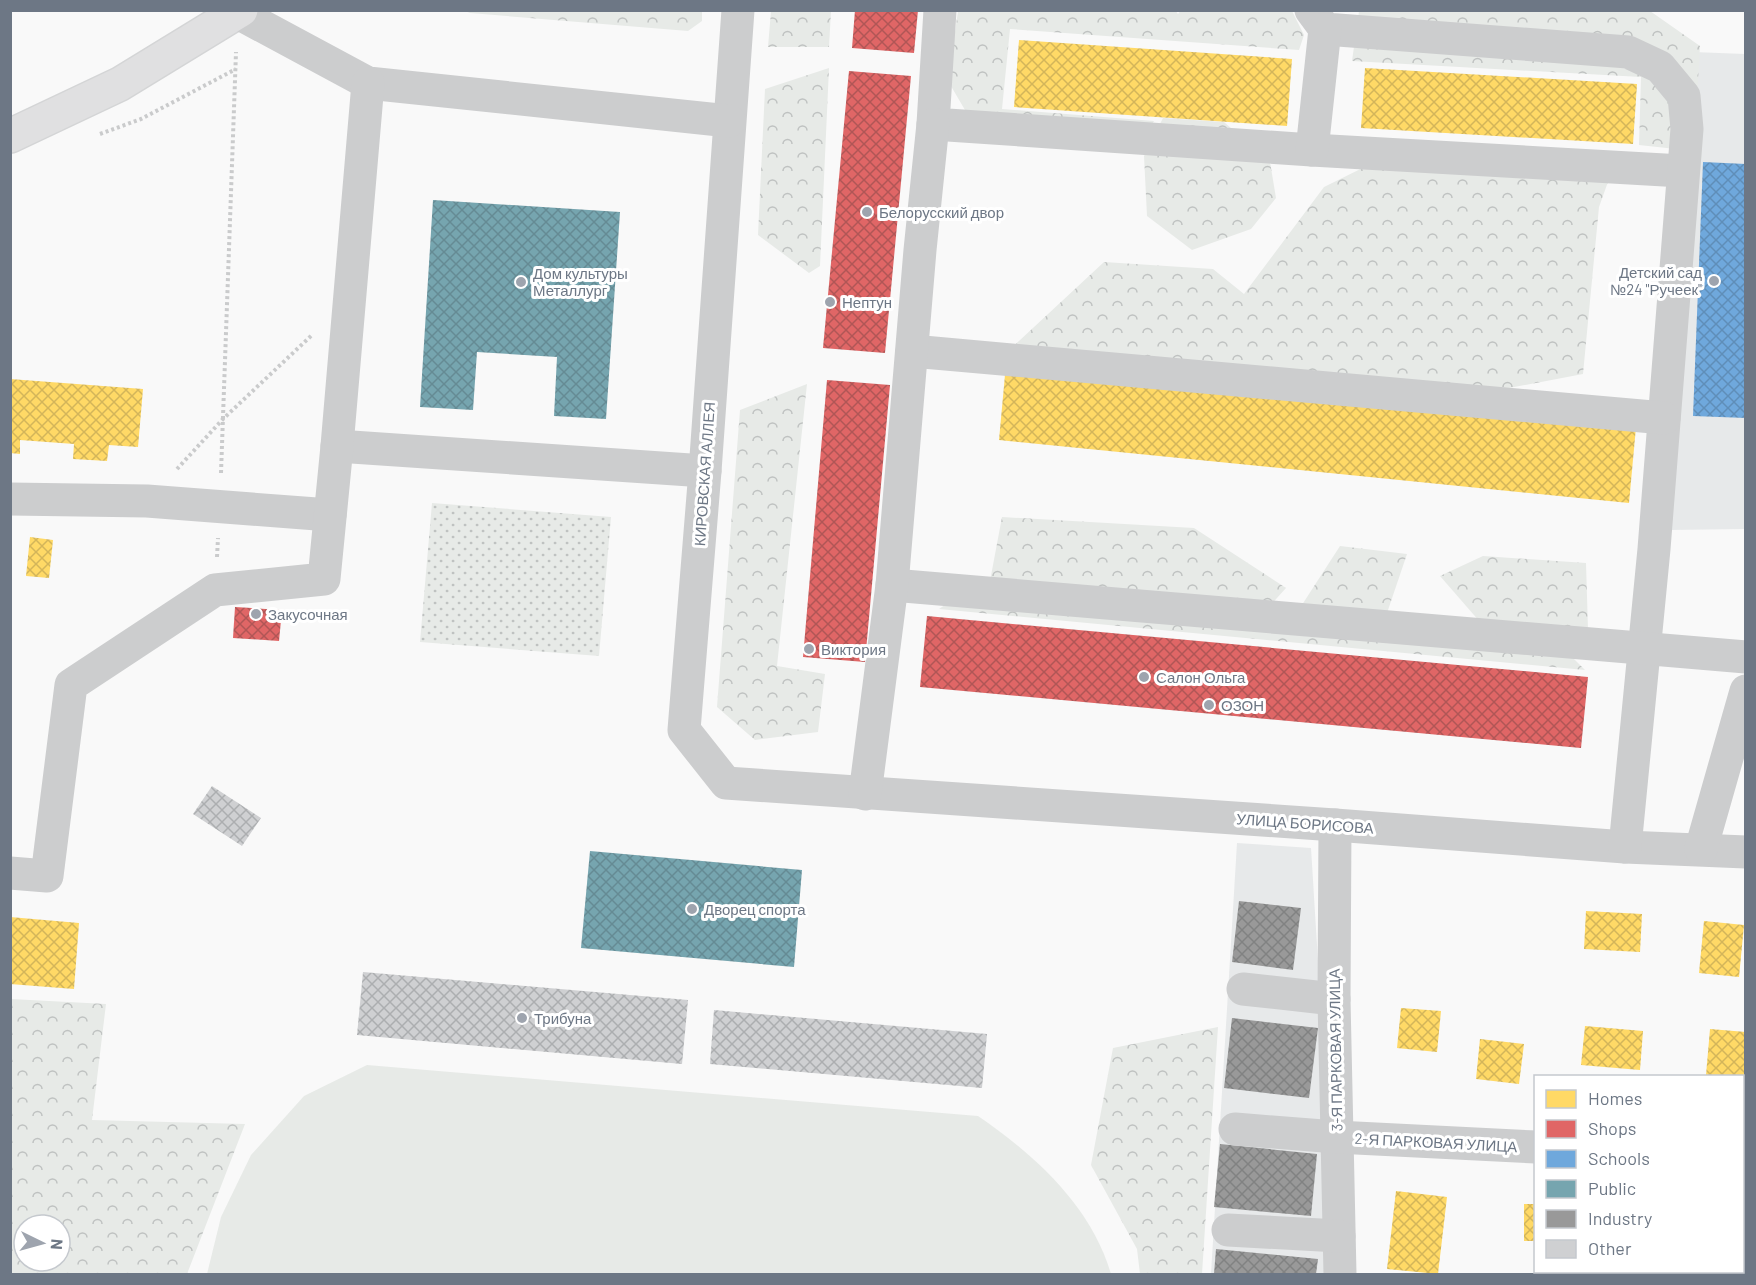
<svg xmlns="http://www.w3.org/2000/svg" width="1756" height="1285" font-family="Barlow,sans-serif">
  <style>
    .built { fill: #e7e9ea }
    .forest { fill: url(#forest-crowns); fill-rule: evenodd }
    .park { fill: url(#park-dots) }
    .garden { fill: #e7eae7 }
    .homes { fill: url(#homes-cross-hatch) }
    .shops { fill: url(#shops-cross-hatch) }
    .schools { fill: url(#schools-cross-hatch) }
    .public { fill: url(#public-cross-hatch) }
    .industry { fill: url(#industry-cross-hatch) }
    .building { fill: url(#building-cross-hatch) }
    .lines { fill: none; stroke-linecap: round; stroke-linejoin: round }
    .major-casing { stroke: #d4d5d6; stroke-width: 36 }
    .path { stroke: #cacbcc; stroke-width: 4; stroke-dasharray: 3 3; stroke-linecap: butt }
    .minor { stroke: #cccdce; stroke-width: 33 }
    .major { stroke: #e0e0e1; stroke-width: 33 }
    .poi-dot { fill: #9ea4ae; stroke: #fff; stroke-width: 2 }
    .labels { text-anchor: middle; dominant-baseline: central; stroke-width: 6; stroke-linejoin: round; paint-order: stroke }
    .poi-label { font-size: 15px; fill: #6d7785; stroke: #fff; text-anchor: start }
    .street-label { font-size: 15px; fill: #6d7785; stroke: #fff }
  </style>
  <defs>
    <pattern id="forest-crowns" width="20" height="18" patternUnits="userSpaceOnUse" patternTransform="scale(1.5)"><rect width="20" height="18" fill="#e7eae7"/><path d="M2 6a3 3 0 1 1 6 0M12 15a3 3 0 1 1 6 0" fill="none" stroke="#bfc2c1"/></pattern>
    <pattern id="park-dots" width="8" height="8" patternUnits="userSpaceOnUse" patternTransform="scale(1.5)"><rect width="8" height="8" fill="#e7eae7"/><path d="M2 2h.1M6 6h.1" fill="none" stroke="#bfc2c1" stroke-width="1.8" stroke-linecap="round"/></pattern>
    <pattern id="homes-cross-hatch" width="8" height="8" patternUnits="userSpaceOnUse" patternTransform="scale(1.5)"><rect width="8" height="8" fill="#ffd966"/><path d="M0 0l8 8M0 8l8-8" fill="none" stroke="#d3b55a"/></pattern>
    <pattern id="shops-cross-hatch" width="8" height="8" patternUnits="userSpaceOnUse" patternTransform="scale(1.5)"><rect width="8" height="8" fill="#e06666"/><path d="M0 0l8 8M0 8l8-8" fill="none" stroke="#b05656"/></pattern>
    <pattern id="schools-cross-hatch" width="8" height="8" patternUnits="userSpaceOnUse" patternTransform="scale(1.5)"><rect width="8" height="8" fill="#6fa8dc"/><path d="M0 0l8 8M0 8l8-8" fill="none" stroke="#5f8eb8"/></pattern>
    <pattern id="public-cross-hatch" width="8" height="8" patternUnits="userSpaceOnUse" patternTransform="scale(1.5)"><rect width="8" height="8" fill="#76a5af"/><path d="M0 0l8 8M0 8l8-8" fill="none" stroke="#658b94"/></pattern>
    <pattern id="industry-cross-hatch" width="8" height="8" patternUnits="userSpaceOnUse" patternTransform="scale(1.5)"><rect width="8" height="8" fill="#999"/><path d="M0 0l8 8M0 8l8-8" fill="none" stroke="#818282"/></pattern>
    <pattern id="building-cross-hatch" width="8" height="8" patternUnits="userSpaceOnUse" patternTransform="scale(1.5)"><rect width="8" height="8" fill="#cfd0d2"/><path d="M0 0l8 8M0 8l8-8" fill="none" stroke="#acaeb0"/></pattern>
  </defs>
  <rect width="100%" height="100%" fill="#f9f9f9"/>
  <g class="built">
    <path d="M1693 52 1745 54V529L1670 530Z"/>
    <path d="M1237 843 1311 848 1322 1026 1328 1274H1211Z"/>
  </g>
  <g class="forest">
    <path d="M1175 10 1178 14 1181 10 1292 11 1304 35 1299 50 1010 29 1002 109 1154 121 1146 135 965 110 948 81 958 11Z"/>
    <path d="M465 11 702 10V21L688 31 470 13Z"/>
    <path d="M771 11H831L829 47H768Z"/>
    <path d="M1359 11H1650L1700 46 1694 151 1639 145 1641 77 1352 61Z"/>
    <path d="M829 68 820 266 809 273 758 235 765 89Z"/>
    <path d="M1163 118 1224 122 1270 162 1276 198 1251 229 1192 250 1147 216 1144 156Z"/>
    <path d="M1407 146 1609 179 1599 207 1583 374 1472 395 1005 354 1104 262 1213 269 1244 294 1324 187Z"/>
    <path d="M807 384 777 666 825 674 818 732 755 740 717 707 740 410Z"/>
    <path d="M1002 517 1194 528 1286 588 1268 608 990 581Z"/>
    <path d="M1340 546 1407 554 1386 616 1298 611Z"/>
    <path d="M1483 556 1586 563 1588 630 1480 622 1440 576Z"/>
    <path d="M958 596 1564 649 1585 670 939 609Z"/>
    <path d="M11 999 106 1004 92 1120 245 1124 187 1274H11ZM24 1225H60V1261H24Z"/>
    <path d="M1218 1027 1202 1274H1140L1137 1249 1091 1165 1113 1048Z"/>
  </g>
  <path class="park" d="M432 503 611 517 599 656 420 642Z"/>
  <path class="garden" d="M367 1065 978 1116C1035 1155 1091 1206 1111 1274H207L221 1217 251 1155 304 1096Z"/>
  <g class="homes">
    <path d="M1019 40 1292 59 1287 126 1014 107Z"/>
    <path d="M1365 68 1637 84 1633 144 1361 128Z"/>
    <path d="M1006 364 1636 427 1629 503 999 440Z"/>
    <path d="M10 379 143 389 138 447 109 445 107 461 73 459 74 444 20 440V454L10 453Z"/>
    <path d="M30 537 53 540 49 578 26 576Z"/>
    <path d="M1586 911 1642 914 1640 952 1584 949Z"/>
    <path d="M10 917 79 923 74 989 10 984Z"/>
    <path d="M1704 921 1744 925 1739 977 1699 973Z"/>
    <path d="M1401 1008 1441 1011 1437 1052 1397 1048Z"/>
    <path d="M1585 1026 1643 1031 1640 1070 1581 1065Z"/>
    <path d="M1710 1029 1746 1032V1078L1742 1076 1706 1075Z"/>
    <path d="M1480 1039 1524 1044 1519 1084 1476 1079Z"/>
    <path d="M1396 1191 1447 1197 1438 1274 1387 1269Z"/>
    <rect x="1742" y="1203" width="4" height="42"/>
    <rect x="1524" y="1204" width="12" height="37"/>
  </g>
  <g class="shops">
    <path d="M855 10H918L914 53 852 48Z"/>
    <path d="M849 71 911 76 885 353 823 348Z"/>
    <path d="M827 380 890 385 865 662 803 657Z"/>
    <path d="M235 607 282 610 279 641 233 638Z"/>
    <path d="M927 616 1588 677 1581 748 920 687Z"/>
  </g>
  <path class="schools" d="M1703 162 1746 164V418L1693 416Z"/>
  <g class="public">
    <path d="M433 200 620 212 606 419 554 416 557 357 477 352 473 410 420 407Z"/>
    <path d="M590 851 802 870 794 967 581 948Z"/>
  </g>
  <g class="industry">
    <path d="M1239 901 1301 908 1293 970 1232 962Z"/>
    <path d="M1232 1018 1318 1028 1309 1098 1224 1088Z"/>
    <path d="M1220 1144 1317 1154 1311 1216 1214 1207Z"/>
    <path d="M1216 1249 1318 1259 1316 1274H1214Z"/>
  </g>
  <g class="building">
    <path d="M212 786 261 818 242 846 193 814Z"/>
    <path d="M363 972 688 1000 682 1064 357 1035Z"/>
    <path d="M714 1010 987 1034 982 1088 710 1064Z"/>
  </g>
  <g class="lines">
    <defs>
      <path id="major" d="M10 136 120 84 241 10"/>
    </defs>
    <use href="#major" class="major-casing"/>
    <g class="path">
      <path d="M100 134 141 119 236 69"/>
      <path d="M177 469 223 419 312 335"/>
      <path d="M221 473 236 52"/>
      <path d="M217 557 218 538"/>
    </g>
    <g class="minor">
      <path d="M738 10 705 471 684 730 726 783 1335 825 1625 847 1746 852"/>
      <path d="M940 10 933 124 1312 150 1682 171"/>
      <path d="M1311 10 1325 29 1628 52 1660 67 1684 96 1687 129 1654 549 1625 847"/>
      <path d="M238 13 368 83 729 121"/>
      <path d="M1312 150 1325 29"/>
      <path d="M912 351 1664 418"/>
      <path d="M337 446 705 471"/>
      <path d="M10 499 147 501 330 515"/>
      <path d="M892 585 1746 657"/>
      <path d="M865 794 892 585 920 250 933 124"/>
      <path d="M1335 825 1334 999 1340 1274"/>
      <path d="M1701 849 1746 691"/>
      <path d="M10 873 47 876 71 685 215 590 324 579 337 446 368 83"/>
      <path d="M1243 989 1334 999"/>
      <path d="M1235 1129 1336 1137 1536 1147"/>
      <path d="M1742 1158H1746"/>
      <path d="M1228 1230 1339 1236"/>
    </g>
    <use href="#major" class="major"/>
  </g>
  <g class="poi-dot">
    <circle cx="867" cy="212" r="6"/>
    <circle cx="1714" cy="281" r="6"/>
    <circle cx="521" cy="282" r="6"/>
    <circle cx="830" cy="302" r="6"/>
    <circle cx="256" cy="614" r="6"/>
    <circle cx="809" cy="649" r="6"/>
    <circle cx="1144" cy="677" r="6"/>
    <circle cx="1209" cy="705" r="6"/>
    <circle cx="692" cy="909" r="6"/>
    <circle cx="522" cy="1018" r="6"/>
  </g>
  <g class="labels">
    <g class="poi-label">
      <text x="879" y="212">Белорусский двор</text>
      <text x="1702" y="272" text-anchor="end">Детский сад<tspan x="1702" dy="17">№24 "Ручеек"</tspan></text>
      <text x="533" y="273">Дом культуры<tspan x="533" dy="17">Металлург</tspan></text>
      <text x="842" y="302">Нептун</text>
      <text x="268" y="614">Закусочная</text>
      <text x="821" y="649">Виктория</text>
      <text x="1156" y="677">Салон Ольга</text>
      <text x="1221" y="705">ОЗОН</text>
      <text x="704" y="909">Дворец спорта</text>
      <text x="534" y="1018">Трибуна</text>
    </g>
    <g class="street-label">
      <text transform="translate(704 474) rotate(-86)">КИРОВСКАЯ АЛЛЕЯ</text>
      <text transform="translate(1305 823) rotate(4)">УЛИЦА БОРИСОВА</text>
      <text transform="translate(1335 1050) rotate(-91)">3-Я ПАРКОВАЯ УЛИЦА</text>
      <text transform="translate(1436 1142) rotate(3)">2-Я ПАРКОВАЯ УЛИЦА</text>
    </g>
  </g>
  <rect width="1756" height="1285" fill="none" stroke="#6d7785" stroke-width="24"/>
  <rect x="1534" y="1075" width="210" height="198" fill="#ffffff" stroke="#c5c9ce" stroke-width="1.5"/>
  <rect x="1546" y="1090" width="30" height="18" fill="#ffd966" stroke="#c5c9ce" stroke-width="1.5"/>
  <text x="1588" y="1105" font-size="18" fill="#6d7785">Homes</text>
  <rect x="1546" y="1120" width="30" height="18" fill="#e06666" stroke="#c5c9ce" stroke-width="1.5"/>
  <text x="1588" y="1135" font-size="18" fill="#6d7785">Shops</text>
  <rect x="1546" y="1150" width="30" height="18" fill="#6fa8dc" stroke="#c5c9ce" stroke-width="1.5"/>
  <text x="1588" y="1165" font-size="18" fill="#6d7785">Schools</text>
  <rect x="1546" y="1180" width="30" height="18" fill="#76a5af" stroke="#c5c9ce" stroke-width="1.5"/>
  <text x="1588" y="1195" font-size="18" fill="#6d7785">Public</text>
  <rect x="1546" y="1210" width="30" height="18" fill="#999999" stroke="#c5c9ce" stroke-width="1.5"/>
  <text x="1588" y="1225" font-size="18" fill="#6d7785">Industry</text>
  <rect x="1546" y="1240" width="30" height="18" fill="#cfd0d2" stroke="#c5c9ce" stroke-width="1.5"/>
  <text x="1588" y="1255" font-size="18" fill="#6d7785">Other</text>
  <g transform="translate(42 1243) rotate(95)"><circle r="28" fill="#ffffff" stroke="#c5c9ce" stroke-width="1.5"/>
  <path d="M0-4.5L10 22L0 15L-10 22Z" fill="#9ea4ae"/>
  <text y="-9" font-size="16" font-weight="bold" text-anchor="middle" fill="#6d7785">N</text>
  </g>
</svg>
